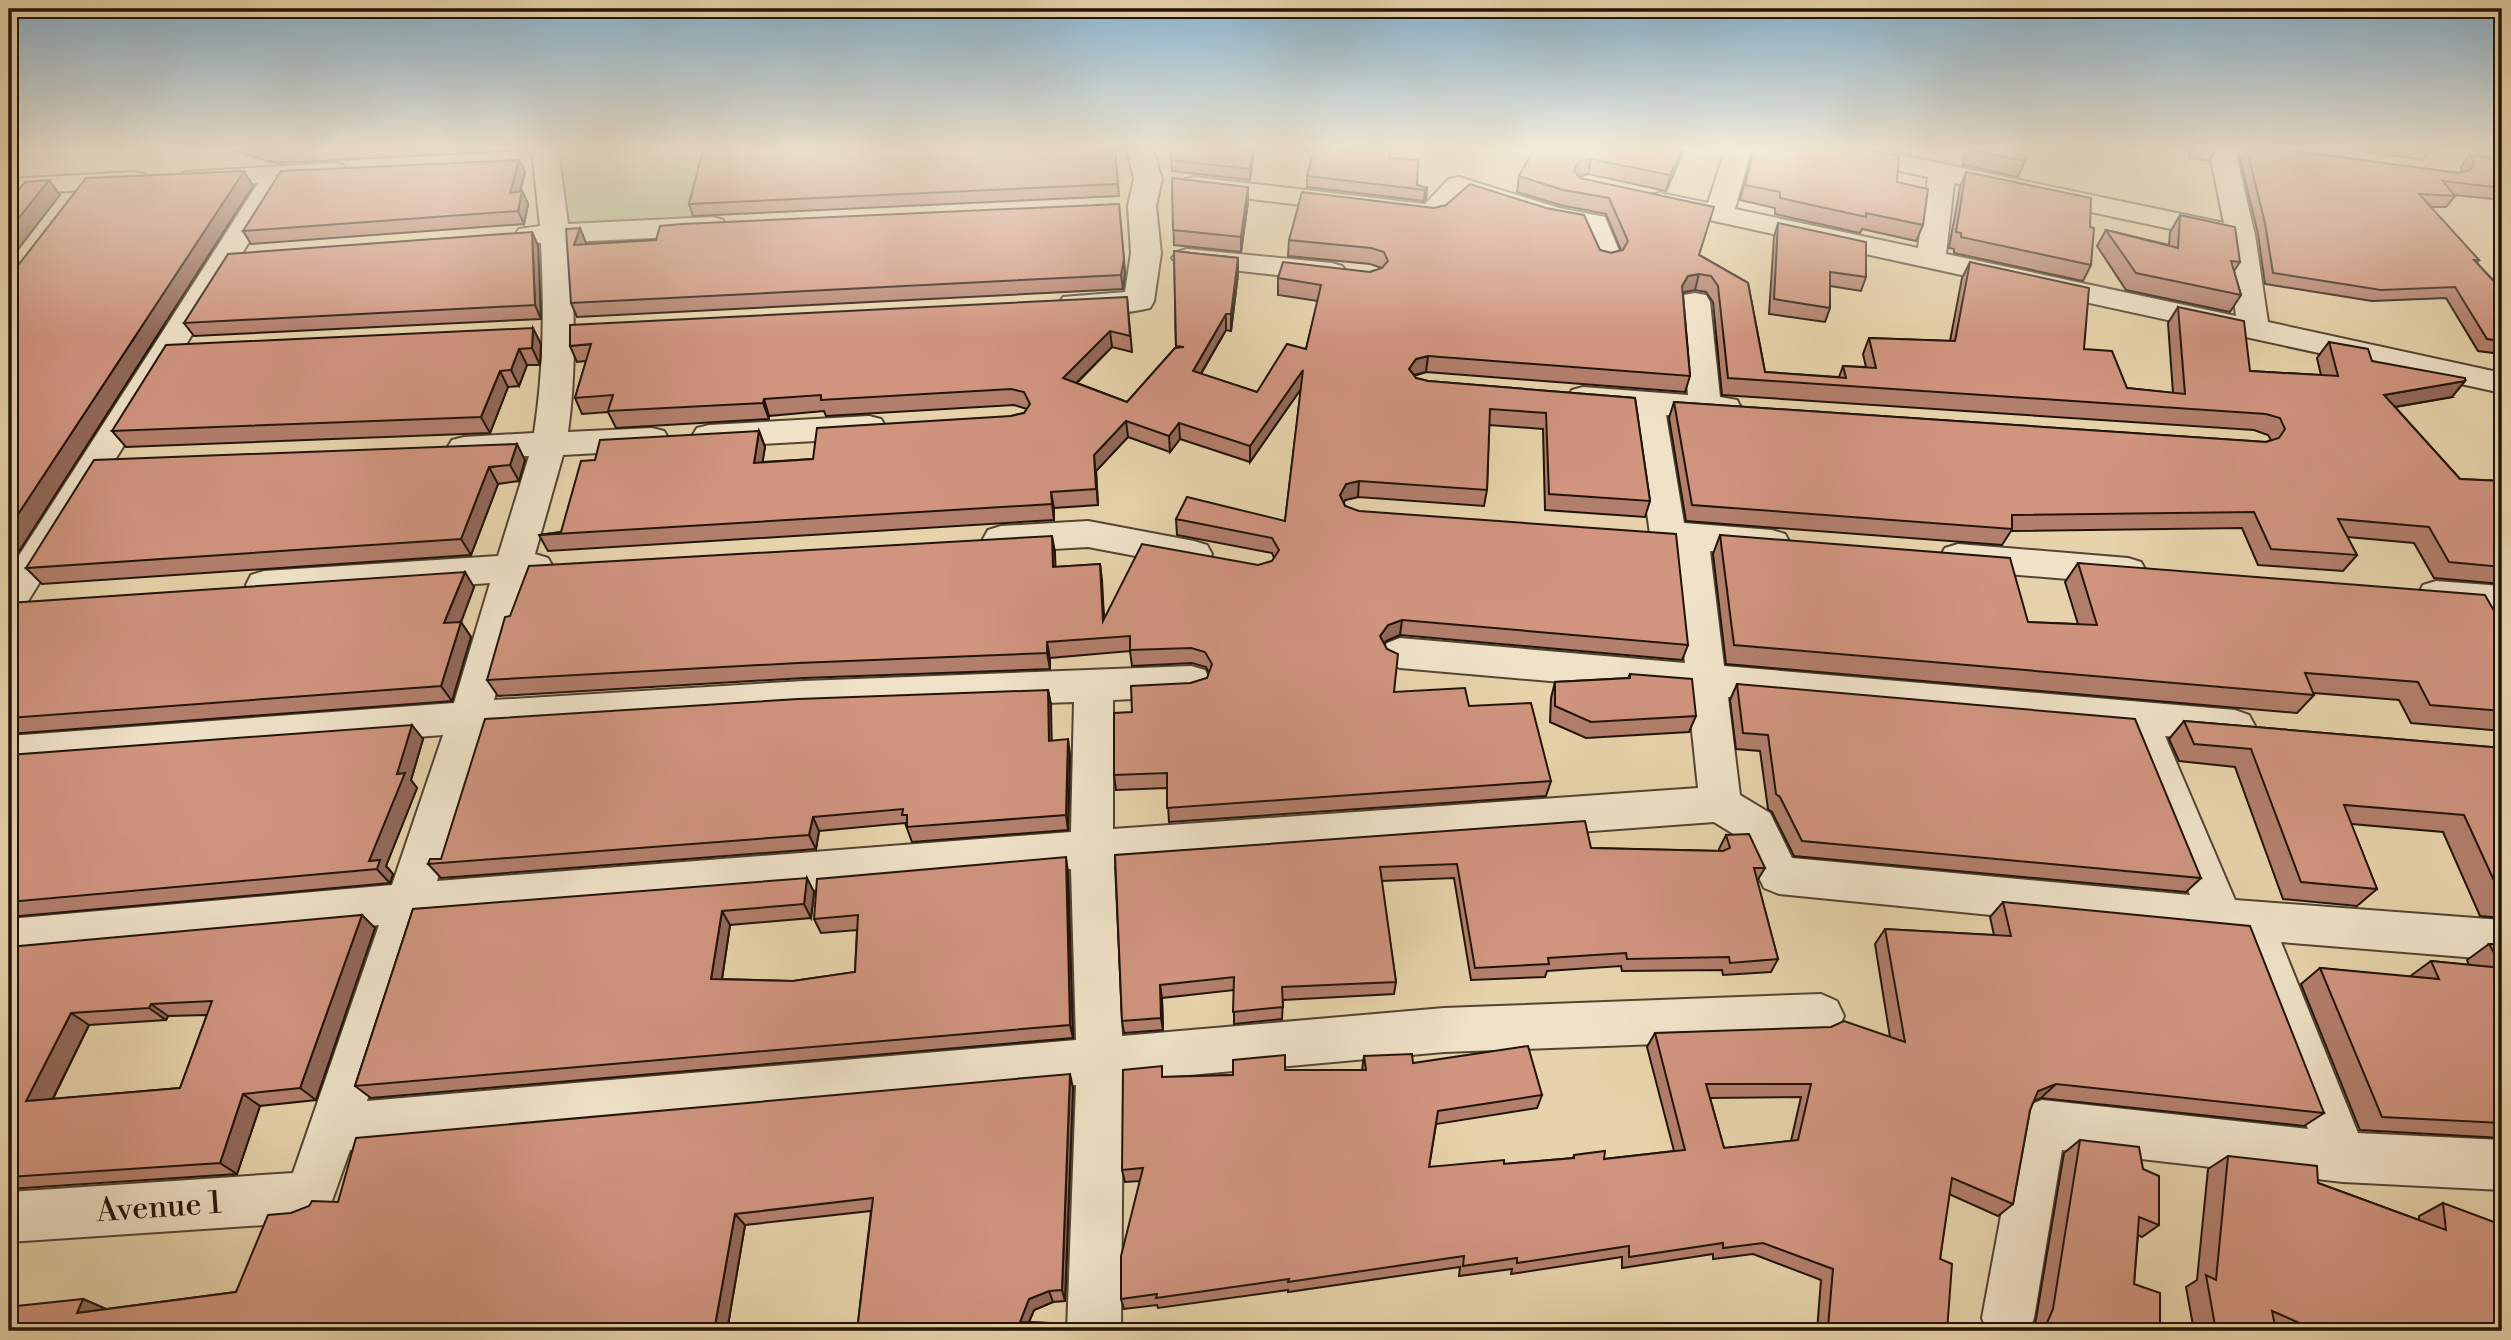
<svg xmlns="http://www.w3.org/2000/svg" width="2511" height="1340" font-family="'Libre Bodoni',serif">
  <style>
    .green { fill: #b1bd8c; stroke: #6a684a; stroke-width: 2 }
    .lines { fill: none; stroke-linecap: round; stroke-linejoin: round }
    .minor-casing { stroke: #534432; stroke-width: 4 }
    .minor { fill: #efe2c8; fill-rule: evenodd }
    .wall { fill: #b37f6d; stroke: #221409; stroke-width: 2; fill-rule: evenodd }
    .shaded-wall { fill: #926859; stroke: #221409; stroke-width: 2 }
    .building { fill: #d0947f; stroke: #221409; stroke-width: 2; fill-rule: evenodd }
    .labels { text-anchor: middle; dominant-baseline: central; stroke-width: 5; stroke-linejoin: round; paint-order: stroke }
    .near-street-label { font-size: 32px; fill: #221409; stroke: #efe2c8 }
  </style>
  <rect width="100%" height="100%" fill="#e7d3ab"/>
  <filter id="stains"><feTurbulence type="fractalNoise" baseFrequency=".00286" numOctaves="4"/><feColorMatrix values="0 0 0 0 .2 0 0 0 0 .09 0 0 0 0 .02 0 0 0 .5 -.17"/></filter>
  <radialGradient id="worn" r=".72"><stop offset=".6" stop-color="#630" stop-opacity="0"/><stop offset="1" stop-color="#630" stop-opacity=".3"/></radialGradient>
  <path class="green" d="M556 150H710L695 220 565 227Z"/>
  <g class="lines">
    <defs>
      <g id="minor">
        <path d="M532 150H558L568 224 713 217 723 220 727 226 723 232 713 235 570 242C574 306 577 368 568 432L652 428 664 431 669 439 664 447 652 450 563 455 535 554 548 558 553 567 548 576 527 581 494 700 804 681 1191 666 1205 670 1210 681 1205 692 1191 696 1113 700V829L1698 788 1688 693 1400 668 1387 663 1381 653 1387 643 1400 638 1685 663 1673 547 1655 543 1650 534 1633 412 1572 406 1567 398 1572 390 1583 387 1688 395 1680 302 1684 295 1695 293 1706 295 1710 302 1720 397 1737 400 1741 408 1737 416 1725 419 1666 415 1684 523 1772 530 1785 534 1790 543 1785 552 1772 556 1710 551 1724 666 2235 710 2249 715 2255 726 2249 737 2235 742 2165 736 2235 900 2502 920V960L2281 942 2358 1133 2502 1140V1190L2343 1182 2062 1150 2034 1318 2029 1331H1987L1982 1318 2018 1124 2025 1107 2042 1100 2308 1129 2235 939 1779 894 1764 888 1740 838 1714 822 1114 866 1122 1036 1444 1008 1821 994 1837 1001 1844 1016 1837 1031 1821 1038 1444 1052 1123 1081 1121 1331H1067L1076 1085 350 1150 327 1215 309 1222 9 1242V1192L293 1173 379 925 9 959V919L392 885 443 735 9 768V736L454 703 490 583 264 599 251 595 246 585 251 575 264 571 498 556 529 456 464 459 452 456 447 448 452 440 464 437 534 433C544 369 544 308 541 243L519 241 515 235 519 229 540 226ZM1728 697 2124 732 2190 895 1792 858 1770 813 1740 795ZM1074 702 1071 832 437 881 484 732 804 711ZM1071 869 1076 1040 367 1101 424 921Z"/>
        <path d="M1127 150H1153L1162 179 1156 206 1161 253 1154 301 1150 308C1125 314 1088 317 1063 311L1059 304 1063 297 1125 292 1131 253 1128 206 1134 179Z"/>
        <path d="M1725 150H1751L1735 209 1918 248 1928 177 1828 156 1825 150H1877L2224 223 2209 150H2235L2255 235 2268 322 2502 373V393L1650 207 1646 201 1650 195 1660 193 1708 203ZM1954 183 2227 241 2236 316 1946 254Z"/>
        <path d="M333 163 343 165 347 171 343 177 286 182 22 611 9 615V571L258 183 194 186 184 184 180 178 184 172Z"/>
        <path d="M134 172 144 174 148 180 144 186 9 195V179Z"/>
        <path d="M1195 177 1425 204 1449 179 1459 177 1559 208 1605 217 1622 258 1617 264 1607 267 1597 264 1583 229 1544 221 1464 196 1442 219 1432 221 1185 191 1181 185 1185 179Z"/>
        <path d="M1187 249 1332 263 1342 266 1347 272 1342 278 1332 281 1177 264 1172 258 1177 252Z"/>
        <path d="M869 416 881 419 886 427 881 435 869 438 709 447 697 444 692 436 697 428 709 425Z"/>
        <path d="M1088 521 1194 541 1207 545 1212 554 1207 563 1194 567 1088 547 1001 552 988 548 983 539 988 530 1001 526Z"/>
        <path d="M1958 544 2128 558 2141 562 2146 571 2141 580 2128 584 1958 570 1945 566 1940 557 1945 548Z"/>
        <path d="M2436 581 2502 586V614L2436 609 2423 605 2418 595 2423 585Z"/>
      </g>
    </defs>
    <use href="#minor" class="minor-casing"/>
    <use href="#minor" class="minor"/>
  </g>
  <g class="wall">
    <path d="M230 150H530L276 163Z"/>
    <path d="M1115 150 1119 196 693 216 689 204Z"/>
    <path d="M1171 150H1254L1250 180 1172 171Z"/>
    <path d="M1298 150H1392L1390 158 1417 185 1427 188 1426 199 1424 201 1307 187V176L1314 152Z"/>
    <path d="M1534 150H1684L1666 191 1588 174 1579 177 1700 255 1748 283 1765 372 1839 377 1843 366 1866 367 1863 354 1869 338 1950 341 1962 278 1970 262 2084 349 2127 388 2173 393 2168 323 2178 307 2250 371 2321 375 2317 358 2329 342 2372 361 2452 397 2395 407 2460 479 2502 481V584L2434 578 2414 543 2347 537 2357 555 2343 571 2258 565 2242 528 2011 531 2002 545 1686 521 1669 418 1674 402 2266 442 2271 440 2268 435 2254 430 1722 395 1713 302 1706 292 1695 290 1684 292 1683 294 1690 376 1685 392 1426 372 1414 376 1416 378 1428 381 1635 398 1650 501 1645 517 1545 510 1543 429 1489 425 1487 490 1484 506 1358 497 1345 500 1344 503 1345 506 1688 645 1682 660 1400 635 1386 641 1384 644 1394 692 1469 706 1551 781 1546 796 1169 822 1167 788 1116 790 1114 775 1132 712 1191 683 1207 678 1209 673 1206 667 1192 663 1132 666 1130 651 1050 658V669L804 678 498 696 487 680 1055 552V567L1100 564 1104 619 1272 561 1274 558 1272 553 1177 535 1176 519 1285 521 1301 389 1250 462 1180 439 1170 452 1128 437 1096 471 1098 505 1054 508V520L548 551 539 535 561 532 595 460 759 431 765 447 762 462 813 459 1011 416 1024 413 1027 409 1014 405 826 416 824 411 769 416V419L616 428 608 412 582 414 575 398 586 361 577 362 570 346 1127 297 1132 352 1112 347 1077 383 1127 402 1176 347 1174 251 1238 258V274L1231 331 1226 330 1201 374 1257 392 1306 349 1318 301 1278 295V278L1370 272 1382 268 1370 264 1288 256 1289 240 1600 250 1611 253 1621 250 1606 214 1560 205 1517 192 1519 176Z"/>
    <path d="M1753 150H1868L1897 182 1923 225 1916 241 1862 229 1860 233 1775 214V208L1740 200Z"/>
    <path d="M1965 150H2027L2025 161 2018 177 1963 165Z"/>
    <path d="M2189 150H2215L2209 161 2190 158Z"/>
    <path d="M2238 150H2287L2457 173 2463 172 2461 167 2470 155 2479 156 2477 150H2502V200L2454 195 2455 196 2446 207H2430L2479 260 2477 263 2502 290V354L2478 351 2446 298 2372 301 2265 284 2258 234Z"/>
    <path d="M2354 150H2429L2422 160Z"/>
    <path d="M519 160 525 172 520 191H522L528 204 524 224 251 244 243 231Z"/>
    <path d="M1966 172 2091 265 2083 281 1954 253V249L1949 248 1960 187Z"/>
    <path d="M1172 178 1248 202 1241 252 1174 245Z"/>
    <path d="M1119 204 1125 274 1123 289 577 317 571 303 580 228 586 244 656 240Z"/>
    <path d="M2180 215 2240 262 2234 271 2241 295 2230 312 2126 290 2097 246 2106 230 2169 245 2170 232Z"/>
    <path d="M1778 223 1866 277 1861 291 1830 286V308L1825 322 1769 314 1774 237Z"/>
    <path d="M532 232 538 246 541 319 194 336 184 323Z"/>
    <path d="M541 344 540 365H527L519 386 508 387 490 433 126 447 112 431Z"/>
    <path d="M525 460 519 481 498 484 471 555 42 584 26 568Z"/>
    <path d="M1720 535 2028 622 2078 624 2065 582 2078 563 2502 625V731L2411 723 2399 700 2313 693 2314 695 2297 713 1726 664 1713 554Z"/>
    <path d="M474 587 461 622 471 637 452 701 9 734V603Z"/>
    <path d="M1630 674 1696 716 1689 732 1586 738 1550 722 1551 698 1555 682 1628 678Z"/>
    <path d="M1737 684 2201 878 2186 892 1794 856 1772 812 1768 809 1760 751 1736 749 1730 700Z"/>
    <path d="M1048 690 1051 705V741L1070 754 1068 830 912 842 905 823 819 831 816 849 441 878 428 864 441 859Z"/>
    <path d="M2184 721 2502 748V918L2480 916 2443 832 2351 824 2377 889 2357 906 2283 899 2235 767 2179 761 2169 739Z"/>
    <path d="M423 739 411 780 417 788 386 866 393 874 390 883 9 917V755Z"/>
    <path d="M1726 835 1765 868 1757 881 1778 959 1771 972 1723 975 1722 970 1622 971 1621 966 1547 971 1545 977 1471 980 1454 878 1381 881 1396 982 1394 994 1283 1000 1282 1019 1234 1024V990L1162 998 1163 1030 1124 1033 1122 1021 1115 855 1591 848 1720 851 1719 849Z"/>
    <path d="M1068 872 1073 1038 371 1098 355 1086 413 909 814 892 811 918 730 925 722 979 793 981 855 972 857 930 821 933 814 919Z"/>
    <path d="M2003 902 2324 1113 2304 1126 2041 1098 2034 1100 2030 1110 2013 1204 1998 1216 1949 1194 1940 1259 1947 1331H1817L1821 1280 1753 1254 1713 1259V1254L1622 1268V1257L1511 1274 1512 1269 1459 1276 1460 1267 1288 1292V1290L1158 1308 1157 1305 1124 1309 1121 1299 1140 1181 1125 1182 1122 1170 1163 1077 1233 1075 1285 1070H1362L1364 1056 1413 1063 1542 1095 1537 1108 1436 1124 1429 1167 1504 1164 1573 1158 1574 1155 1604 1159 1674 1151 1647 1047 1655 1033 1890 1037 1875 944 1885 929 1994 935 1990 917ZM1801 1097 1791 1141 1724 1148 1710 1098Z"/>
    <path d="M375 928 316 1100 260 1106 237 1174 9 1189V947ZM207 1015 180 1088 53 1099 89 1025 166 1020 168 1016Z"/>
    <path d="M2489 944 2502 945V1138L2360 1130 2301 984 2320 968 2409 977 2431 961 2469 965 2467 960Z"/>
    <path d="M1073 1088 1065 1301 1053 1302 1034 1310 1029 1322 1072 1324 1075 1331H857L871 1211 745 1225 727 1331H9L16 1310 83 1299 106 1309 236 1292 291 1213 338 1202Z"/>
    <path d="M2080 1140 2143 1169 2159 1225 2142 1237 2138 1235 2134 1284 2160 1331H1999L2011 1324 2035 1323 2036 1319 2064 1153Z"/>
    <path d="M2228 1156 2318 1183 2419 1220V1216L2443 1203 2502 1331H2194L2186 1287 2197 1280 2208 1169Z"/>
  </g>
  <g class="shaded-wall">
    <path d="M1253 150H1254L1250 180V169Z"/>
    <path d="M1682 150H1684L1666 191 1670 175Z"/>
    <path d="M1591 159 1588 174 1575 178 1574 171 1578 162Z"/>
    <path d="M519 160 525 172 516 205 510 193Z"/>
    <path d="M244 171 253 186 9 567V528Z"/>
    <path d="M49 180 60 195 9 261V230Z"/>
    <path d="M1248 187V202L1241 252V237Z"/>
    <path d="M1427 188 1426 199 1424 201 1425 190Z"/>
    <path d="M522 191 528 204 524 224 518 211Z"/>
    <path d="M580 228 586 243 581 259 574 245Z"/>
    <path d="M532 232 538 246 541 319 535 305Z"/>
    <path d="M1238 258V274L1231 331V314Z"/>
    <path d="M1124 259 1125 274 1123 289 1121 275Z"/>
    <path d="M1699 274 1695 290 1684 292 1677 302 1682 286 1688 276Z"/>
    <path d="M1226 314V330L1193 387V371Z"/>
    <path d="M533 328 541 344 540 365 532 348Z"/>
    <path d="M1110 331 1112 347 1065 394 1063 378Z"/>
    <path d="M519 349 527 365 519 386 511 370Z"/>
    <path d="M1428 356 1426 372 1414 375 1409 369 1416 359Z"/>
    <path d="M1303 370V386L1250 462V446Z"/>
    <path d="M500 371 508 387 490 433 481 417Z"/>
    <path d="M2465 381 2452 397 2371 411 2384 395Z"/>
    <path d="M764 399 769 416V419L763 403Z"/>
    <path d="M1126 421 1128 437 1096 471 1098 505 1094 455Z"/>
    <path d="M1179 423 1180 439 1170 452 1169 436Z"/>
    <path d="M759 431 765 447 760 479 754 463Z"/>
    <path d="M517 444 525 460 519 481 510 465Z"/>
    <path d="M489 467 498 484 471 555 461 539Z"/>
    <path d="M1359 481 1358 497 1345 500 1339 511 1340 495 1346 484Z"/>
    <path d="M1051 492 1054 508V520L1052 504Z"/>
    <path d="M1052 536 1055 552 1056 583 1053 567Z"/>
    <path d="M1100 564 1102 580 1105 637 1103 621Z"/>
    <path d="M465 572 474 587 455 638 444 623Z"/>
    <path d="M1402 620 1400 635 1386 641 1379 652 1380 636 1388 625Z"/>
    <path d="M461 622 471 637 452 701 441 686Z"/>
    <path d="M1047 642 1050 658V669L1047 653Z"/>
    <path d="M1048 690 1051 705 1052 756 1049 741Z"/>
    <path d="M412 725 423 739 411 780 417 788 386 866 393 874 390 883 369 861Z"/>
    <path d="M1068 739 1070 754 1068 830 1066 815Z"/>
    <path d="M813 817 819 831 816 849 809 835Z"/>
    <path d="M1066 857 1068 872 1073 1038 1070 1025Z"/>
    <path d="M807 878 814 892 811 918 804 904Z"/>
    <path d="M722 911 730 925 720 992 711 979Z"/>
    <path d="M362 915 375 928 316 1100 300 1088Z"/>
    <path d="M1160 985 1162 998 1163 1030 1161 1018Z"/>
    <path d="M151 1004 168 1016 166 1020 149 1008Z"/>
    <path d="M71 1013 89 1025 46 1112 26 1101Z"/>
    <path d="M1070 1074 1073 1088 1065 1301 1062 1290Z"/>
    <path d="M2056 1084 2041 1098 2024 1105 2038 1091Z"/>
    <path d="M243 1094 260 1106 237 1174 220 1163Z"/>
    <path d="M735 1214 745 1225 727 1331H714Z"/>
    <path d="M1049 1291 1053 1302 1034 1310 1025 1331 1020 1322 1029 1299Z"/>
    <path d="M83 1299 106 1309 77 1313Z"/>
  </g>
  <g class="building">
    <path d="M703 150H1115L1118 184 689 204Z"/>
    <path d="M1171 150H1253L1250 169 1171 160Z"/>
    <path d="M1314 150H1391L1389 158 1418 160 1417 185 1427 188 1425 190 1307 176Z"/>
    <path d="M1534 150H1682L1670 175 1591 159 1578 162 1574 171 1580 178 1714 207 1699 255 1748 283 1765 372 1846 378 1843 366 1876 368 1869 338 1955 341 1970 262 2089 288 2084 349 2112 351 2127 388 2185 394 2178 307 2244 321 2250 371 2338 376 2329 342 2368 349 2372 361 2465 378V381L2384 395 2460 479 2502 481V567L2449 562 2429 527 2338 519 2357 555 2271 549 2254 512 2012 515V529L1692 505 1674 402 2266 442 2279 438 2285 429 2280 418 2266 414 1728 378 1718 286 1711 276 1699 274 1688 276 1682 286 1690 376 1428 356 1416 359 1409 369 1416 378 1428 381 1635 398 1650 501 1549 494 1546 413 1490 409 1487 490 1359 481 1346 484 1340 495 1345 506 1359 511 1676 534 1688 645 1402 620 1388 625 1380 636 1387 649 1398 654 1394 692 1465 688 1469 706 1531 703 1551 781 1167 808V773L1114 775V713L1132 712 1131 686 1191 683 1207 678 1212 664 1205 652 1191 648 1130 650V636L1047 642V653L798 663 487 680 505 617 510 616 529 566 1052 536 1053 567 1100 564 1103 621 1142 544 1258 565 1272 561 1279 550 1272 538 1176 519 1187 497 1285 521 1303 370 1250 446 1179 423 1169 436 1126 421 1094 455 1096 489 1051 492 1052 504 539 535 561 532 581 461 595 460 600 440 759 431 754 463 813 459 817 428 1011 416 1024 413 1030 404 1024 392 1011 389 821 400V395L764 399 763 403 608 411 613 395 575 398 591 344 570 346V325L1127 297 1130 336 1110 331 1063 378 1127 402 1175 348 1184 347 1176 346 1174 251 1238 258 1231 314H1226L1193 371 1257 392 1287 344 1306 349 1321 285 1278 278 1283 262 1370 272 1382 268 1388 261 1384 252 1371 248 1289 240 1302 192 1434 208 1446 205 1470 184 1546 208 1584 215 1600 250 1611 253 1623 250 1628 241 1609 198 1563 190 1519 176Z"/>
    <path d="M1754 150H1868L1899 156 1897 182 1928 189 1923 225 1866 213V217L1780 198V192L1745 185Z"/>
    <path d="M1972 150H2027L2025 161Z"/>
    <path d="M2247 150H2287L2457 173 2470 170 2474 164 2470 155 2491 158 2489 150H2502V188L2443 181 2455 196 2419 194 2479 260H2474L2502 290V341L2487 339 2455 287 2381 290 2273 273 2265 223Z"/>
    <path d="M519 160 510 193 522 191 518 211 243 231 281 171Z"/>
    <path d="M244 171 9 528V277L86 178Z"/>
    <path d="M1966 172 2091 198 2090 227 2094 228 2091 265 1961 237V233L1956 232Z"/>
    <path d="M1172 178 1248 187 1241 237 1173 230Z"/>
    <path d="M49 180 9 230V194L16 193 25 182Z"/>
    <path d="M1119 204 1124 259 1121 275 571 303 566 229 580 228 574 245 656 240 660 226 682 224Z"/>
    <path d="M2180 215 2235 227 2240 262 2231 261 2241 295 2136 273 2106 230 2178 248Z"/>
    <path d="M1778 223 1866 242V277L1830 272V308L1774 299Z"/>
    <path d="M532 232 535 305 184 323 228 254Z"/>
    <path d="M533 328 532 348 519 349 511 370 500 371 481 417 112 431 166 345Z"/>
    <path d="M517 444 510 465 489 467 461 539 26 568 94 460Z"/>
    <path d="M1720 535 2010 558 2028 622 2097 625 2078 563 2485 595 2502 625V711L2430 705 2418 682 2305 673 2314 695 1734 645Z"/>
    <path d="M465 572 444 623 461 622 441 686 9 718V603Z"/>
    <path d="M1630 674 1692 679 1696 716 1591 722 1555 706V682L1630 678Z"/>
    <path d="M1737 684 2135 719 2201 878 1802 841 1780 797 1776 794 1768 735 1743 733Z"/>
    <path d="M1048 690 1049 741 1068 739 1066 815 907 827V815H902L903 809 813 817 809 835 428 864 430 859H441L485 719 798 699Z"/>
    <path d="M2184 721 2502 748V898L2464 815 2344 805 2377 889 2301 882 2251 749 2194 744Z"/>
    <path d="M412 725 397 774 405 773 369 861 380 860 377 869 9 902V755Z"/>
    <path d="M1585 821 1591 848 1723 851 1730 848 1726 835 1749 834 1765 868H1754L1778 959 1730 963 1729 957 1627 959 1626 953 1548 958 1549 964 1475 968 1457 864 1380 867 1396 982 1282 987 1283 1007 1233 1012 1234 977 1160 985 1161 1018 1122 1021 1115 855Z"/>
    <path d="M1066 857 1070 1025 355 1086 413 909 807 878 804 904 722 911 711 979 793 981 855 972 858 915 814 919 817 879Z"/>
    <path d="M2003 902 2250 926 2324 1113 2056 1084 2038 1091 2030 1110 2013 1204 1952 1178 1940 1259 1952 1264 1947 1331H1842L1828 1327 1833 1269 1763 1243 1723 1248V1243L1629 1257V1246L1517 1263V1258L1463 1266 1464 1256 1288 1282 1289 1279 1156 1298 1157 1294 1121 1299V1256L1143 1168 1122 1170 1123 1070 1162 1066V1077L1233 1075V1060L1285 1055V1070H1366L1364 1056 1412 1054 1413 1063 1528 1046 1542 1095 1438 1111 1429 1167 1504 1160V1164L1574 1158V1155L1605 1151 1604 1159 1685 1150 1655 1033 1831 1027 1844 1021 1905 1042 1885 929 2011 936ZM1706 1084H1811L1798 1140 1724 1148Z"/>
    <path d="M362 915 300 1088 243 1094 220 1163 9 1177V947ZM212 1001 180 1088 26 1101 71 1013 149 1008 151 1004Z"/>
    <path d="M2489 944 2502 945V967Z"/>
    <path d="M2431 961 2502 968V1123L2382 1117 2320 968 2439 979Z"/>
    <path d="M1070 1074 1062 1290 1049 1291 1029 1299 1020 1322 1072 1324V1331H857L873 1198 735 1214 714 1331H9V1311L16 1310 17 1306 83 1299 77 1313 236 1292 268 1215 291 1213 309 1206 312 1201 338 1202 356 1138Z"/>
    <path d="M2080 1140 2139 1147 2143 1169 2159 1176V1225L2139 1217 2134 1284 2160 1293V1331H2011V1324L2047 1323 2053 1309Z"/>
    <path d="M2228 1156 2317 1166 2318 1183 2446 1230 2443 1203 2502 1225V1331H2463L2457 1329V1331H2318L2272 1311 2276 1331H2216L2206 1275 2216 1280Z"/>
  </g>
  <linearGradient id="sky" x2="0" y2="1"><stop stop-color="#88b5d2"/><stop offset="0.44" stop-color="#f4ebd9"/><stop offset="1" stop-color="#f4ebd9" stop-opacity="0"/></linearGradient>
  <rect width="2511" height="338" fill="url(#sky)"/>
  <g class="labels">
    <g class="near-street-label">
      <text transform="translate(159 1207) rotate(-4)">Avenue 1</text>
    </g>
  </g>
  <rect width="2511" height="1340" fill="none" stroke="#e7d3ab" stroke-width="35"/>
  <rect x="10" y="10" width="2490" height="1319" fill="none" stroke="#221409" stroke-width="3.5"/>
  <rect x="18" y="18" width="2476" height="1305" fill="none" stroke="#221409" stroke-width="2"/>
  <rect width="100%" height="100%" filter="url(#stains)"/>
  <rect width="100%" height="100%" fill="url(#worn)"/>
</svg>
